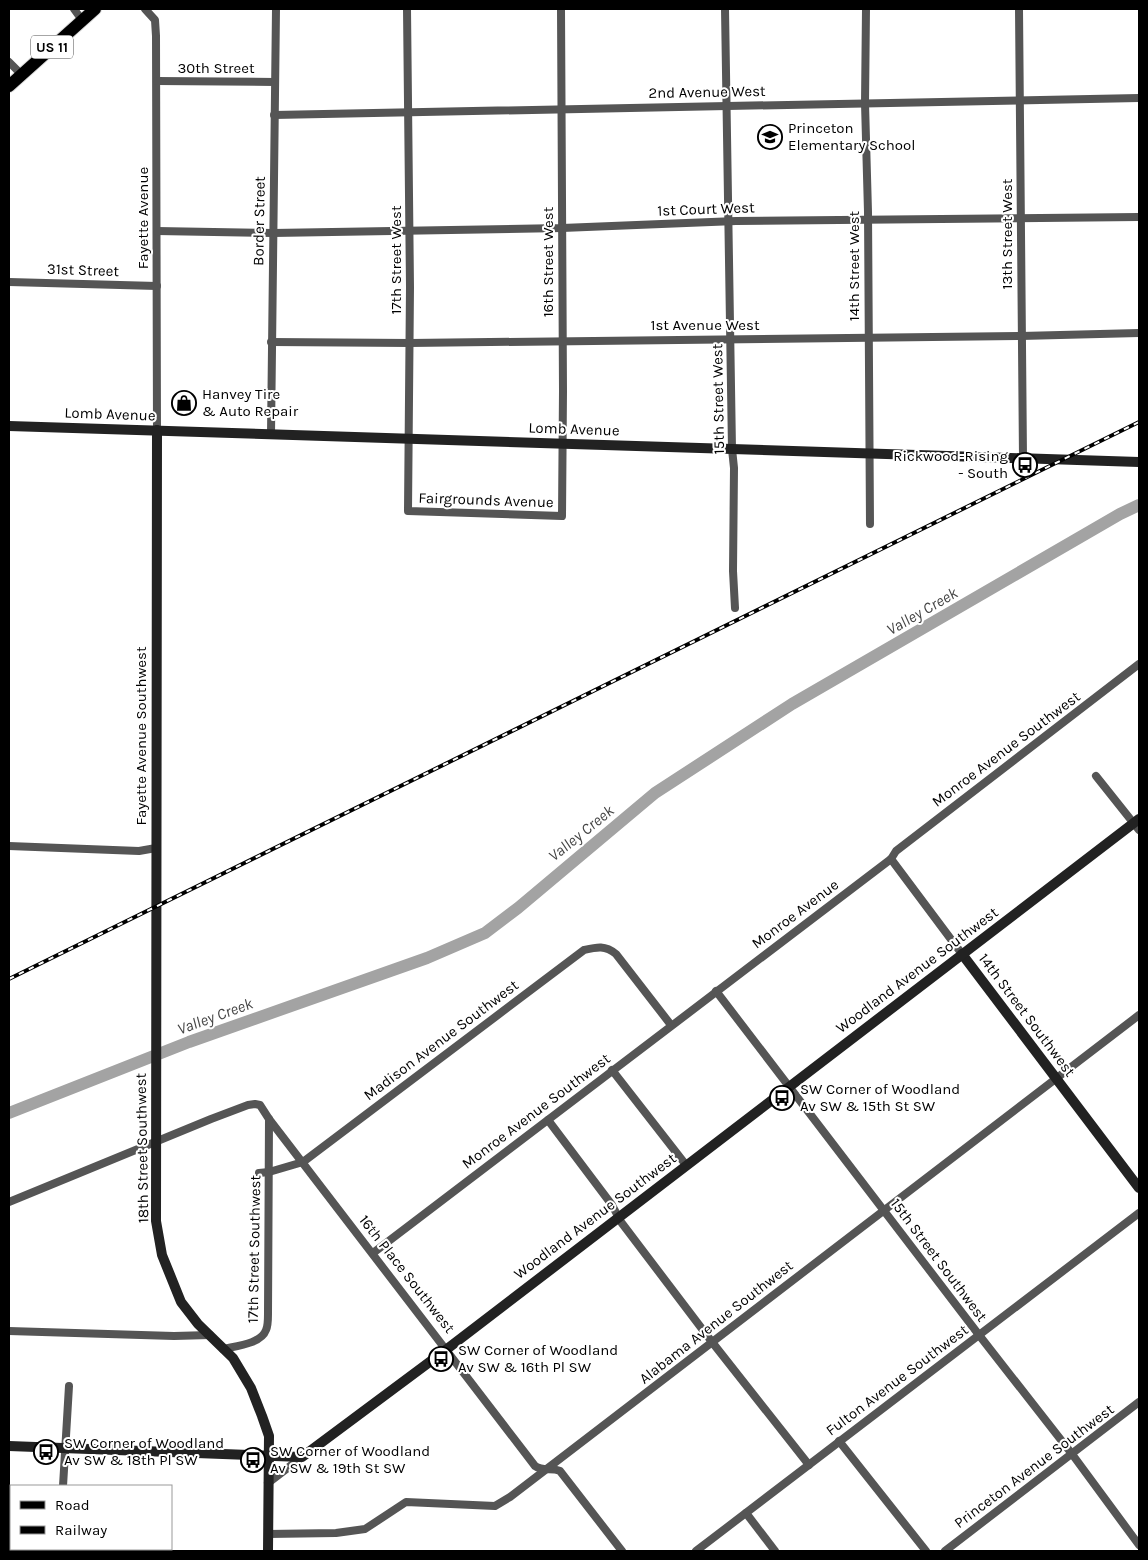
<svg xmlns="http://www.w3.org/2000/svg" width="1148" height="1560" font-family="Karla,sans-serif">
  <style>
    .lines { fill: none; stroke-linecap: round; stroke-linejoin: round }
    .river { stroke: #a3a3a3; stroke-width: 12 }
    .primary-casing { stroke: #dbdbdb; stroke-width: 14 }
    .street { stroke: #555; stroke-width: 8 }
    .secondary { stroke: #222; stroke-width: 10 }
    .primary { stroke: #000; stroke-width: 12 }
    .rail-casing { stroke: #000; stroke-width: 4 }
    .rail { stroke: #fff; stroke-width: 2; stroke-dasharray: 5.5; stroke-linecap: butt }
    .labels { text-anchor: middle; dominant-baseline: central; stroke-width: 4; stroke-linejoin: round; paint-order: stroke }
    .shield { fill: #fff; stroke: #4c4c4c; stroke-width: 1 }
    .shield-label { font-size: 14px; font-weight: bold; fill: #000 }
    .street-label { font-size: 15px; fill: #000; stroke: #fff }
    .poi-label { font-size: 15px; fill: #000; stroke: #fff; text-anchor: start }
    .water-label { font-size: 16px; font-style: italic; fill: #444; stroke: #fff }
  </style>
  <rect width="100%" height="100%" fill="#fff"/>
  <g class="lines">
    <path class="river" d="M9 1113 189 1042 427 958 485 933 518 908 655 793 792 704 1120 514 1139 505"/>
    <defs>
      <path id="primary" d="M9 86 95 9"/>
    </defs>
    <use href="#primary" class="primary-casing"/>
    <g class="street">
      <path d="M74 9 82 20"/>
      <path d="M145 9 155 20 156 36 157 430"/>
      <path d="M407 9 410 287 408 511 562 516 563 391 561 9"/>
      <path d="M725 9 732 449 734 468 733 571 735 608"/>
      <path d="M866 9 865 103 868 212 870 524"/>
      <path d="M1019 9 1023 458"/>
      <path d="M9 62 21 74"/>
      <path d="M157 81 275 82"/>
      <path d="M274 115 1139 98"/>
      <path d="M157 231 273 233 562 228 736 221 1139 217"/>
      <path d="M9 282 157 286"/>
      <path d="M271 342 410 343 1021 336 1139 333"/>
      <path d="M271 434 276 9"/>
      <path d="M1096 776 1139 830"/>
      <path d="M9 846 139 851 156 848"/>
      <path d="M891 859 962 954"/>
      <path d="M716 991 979 1335 1072 1454 1139 1545"/>
      <path d="M612 1070 686 1165"/>
      <path d="M548 1120 612 1205 621 1222 712 1342 809 1465"/>
      <path d="M259 1173 269 1172 303 1162 584 950C597 947 605 945 616 954L671 1025"/>
      <path d="M9 1202 211 1119 248 1105 255 1104 260 1105 269 1119 535 1466C543 1472 551 1467 560 1471L622 1551"/>
      <path d="M373 1253 891 859 896 851 1139 664"/>
      <path d="M9 1331 174 1336 210 1335"/>
      <path d="M223 1349C236 1346 261 1344 266 1330 268 1326 268 1319 268 1314L269 1119"/>
      <path d="M839 1441 926 1551"/>
      <path d="M268 1483 302 1457"/>
      <path d="M63 1486 69 1386"/>
      <path d="M746 1513 775 1551"/>
      <path d="M268 1534 336 1533 365 1529 406 1502 495 1506 510 1497 1139 1015"/>
      <path d="M60 1551V1549"/>
      <path d="M696 1551 1139 1213"/>
      <path d="M945 1551 1139 1402"/>
    </g>
    <g class="secondary">
      <path d="M9 426 1139 462"/>
      <path d="M157 430 156 1221 162 1255 181 1302 198 1324 233 1358 251 1388 262 1416 269 1436 268 1551"/>
      <path d="M962 954 1139 1188"/>
      <path d="M9 1446 302 1457 447 1349 1139 819"/>
    </g>
    <use href="#primary" class="primary"/>
    <defs>
      <path id="rail" d="M9 979 1139 422"/>
    </defs>
    <use href="#rail" class="rail-casing"/>
    <use href="#rail" class="rail"/>
  </g>
  <defs>
    <symbol id="school-ring" viewBox="-11 -11 22 22"><circle r="9.5" fill="#fff" stroke="#000" stroke-width="1.5"/><path d="M0-5L7-2L0 1L-7-2ZM-4 1L0 2.5L4 1V4Q0 6-4 4Z" fill="#000"/></symbol>
    <symbol id="shop-ring" viewBox="-11 -11 22 22"><circle r="9.5" fill="#fff" stroke="#000" stroke-width="1.5"/><path d="M-5-2.5h2.3a2.7 3.5 0 0 1 5.4 0H5L5.5 6h-11ZM-1.5-2.5h3a1.5 2.3 0 0 0-3 0Z" fill="#000"/></symbol>
    <symbol id="bus-ring" viewBox="-11 -11 22 22"><circle r="9.5" fill="#fff" stroke="#000" stroke-width="1.5"/><path d="M-5-6H5V4H4V6H2V4H-2V6H-4V4H-5ZM-3.5-4V0h7V-4ZM-3.5 1.2v1.5H-2V1.2ZM2 1.2v1.5H3.5V1.2Z" fill="#000"/></symbol>
  </defs>
  <g fill-rule="evenodd">
    <use href="#school-ring" x="756" y="123" width="28" height="28"/>
    <use href="#shop-ring" x="170" y="389" width="28" height="28"/>
    <use href="#bus-ring" x="1011" y="451" width="28" height="28"/>
    <use href="#bus-ring" x="768" y="1084" width="28" height="28"/>
    <use href="#bus-ring" x="427" y="1345" width="28" height="28"/>
    <use href="#bus-ring" x="32" y="1438" width="28" height="28"/>
    <use href="#bus-ring" x="239" y="1446" width="28" height="28"/>
  </g>
  <g class="labels">
    <rect class="shield" x="31" y="35.5" width="42" height="23" rx="4"/>
    <g class="shield-label">
      <text x="52" y="47">US 11</text>
    </g>
    <g class="street-label">
      <text x="216" y="68">30th Street</text>
      <text transform="translate(707 92) rotate(-1)">2nd Avenue West</text>
      <text transform="translate(706 209) rotate(-2)">1st Court West</text>
      <text transform="translate(143 218) rotate(-90)">Fayette Avenue</text>
      <text transform="translate(259 221) rotate(-89)">Border Street</text>
      <text transform="translate(1007 234) rotate(-90)">13th Street West</text>
      <text transform="translate(396 260) rotate(-90)">17th Street West</text>
      <text transform="translate(548 262) rotate(-90)">16th Street West</text>
      <text transform="translate(854 266) rotate(-90)">14th Street West</text>
      <text transform="translate(83 270) rotate(2)">31st Street</text>
      <text x="705" y="325">1st Avenue West</text>
      <text transform="translate(718 399) rotate(-91)">15th Street West</text>
      <text transform="translate(110 414) rotate(2)">Lomb Avenue</text>
      <text transform="translate(574 429) rotate(2)">Lomb Avenue</text>
      <text transform="translate(486 500) rotate(2)">Fairgrounds Avenue</text>
      <text transform="translate(141 736) rotate(-90)">Fayette Avenue Southwest</text>
      <text transform="translate(1006 749) rotate(-37)">Monroe Avenue Southwest</text>
      <text transform="translate(795 914) rotate(-37)">Monroe Avenue</text>
      <text transform="translate(917 970) rotate(-37)">Woodland Avenue Southwest</text>
      <text transform="translate(1027 1015) rotate(53)">14th Street Southwest</text>
      <text transform="translate(441 1040) rotate(-37)">Madison Avenue Southwest</text>
      <text transform="translate(536 1111) rotate(-37)">Monroe Avenue Southwest</text>
      <text transform="translate(142 1148) rotate(-91)">18th Street Southwest</text>
      <text transform="translate(595 1216) rotate(-37)">Woodland Avenue Southwest</text>
      <text transform="translate(254 1249) rotate(-89)">17th Street Southwest</text>
      <text transform="translate(939 1260) rotate(53)">15th Street Southwest</text>
      <text transform="translate(407 1274) rotate(52)">16th Place Southwest</text>
      <text transform="translate(716 1322) rotate(-38)">Alabama Avenue Southwest</text>
      <text transform="translate(897 1380) rotate(-37)">Fulton Avenue Southwest</text>
      <text transform="translate(1034 1466) rotate(-37)">Princeton Avenue Southwest</text>
    </g>
    <g class="poi-label">
      <text x="788" y="128">Princeton<tspan x="788" dy="17">Elementary School</tspan></text>
      <text x="202" y="394">Hanvey Tire<tspan x="202" dy="17">&amp; Auto Repair</tspan></text>
      <text x="1008" y="456" text-anchor="end">Rickwood-Rising<tspan x="1008" dy="17">- South</tspan></text>
      <text x="800" y="1089">SW Corner of Woodland<tspan x="800" dy="17">Av SW &amp; 15th St SW</tspan></text>
      <text x="458" y="1350">SW Corner of Woodland<tspan x="458" dy="17">Av SW &amp; 16th Pl SW</tspan></text>
      <text x="64" y="1443">SW Corner of Woodland<tspan x="64" dy="17">Av SW &amp; 18th Pl SW</tspan></text>
      <text x="270" y="1451">SW Corner of Woodland<tspan x="270" dy="17">Av SW &amp; 19th St SW</tspan></text>
    </g>
    <g class="water-label">
      <text transform="translate(922 611) rotate(-30)">Valley Creek</text>
      <text transform="translate(581 833) rotate(-39)">Valley Creek</text>
      <text transform="translate(215 1016) rotate(-20)">Valley Creek</text>
    </g>
  </g>
  <rect width="1148" height="1560" fill="none" stroke="#000000" stroke-width="20"/>
  <rect x="10" y="1485" width="162" height="65" fill="#ffffff" stroke="#999999"/>
  <rect x="20" y="1501" width="25" height="8" fill="#000000" stroke="#999999"/>
  <text x="55" y="1510" font-size="15" fill="#000000">Road</text>
  <rect x="20" y="1526" width="25" height="8" fill="#000000" stroke="#999999"/>
  <text x="55" y="1535" font-size="15" fill="#000000">Railway</text>
</svg>
